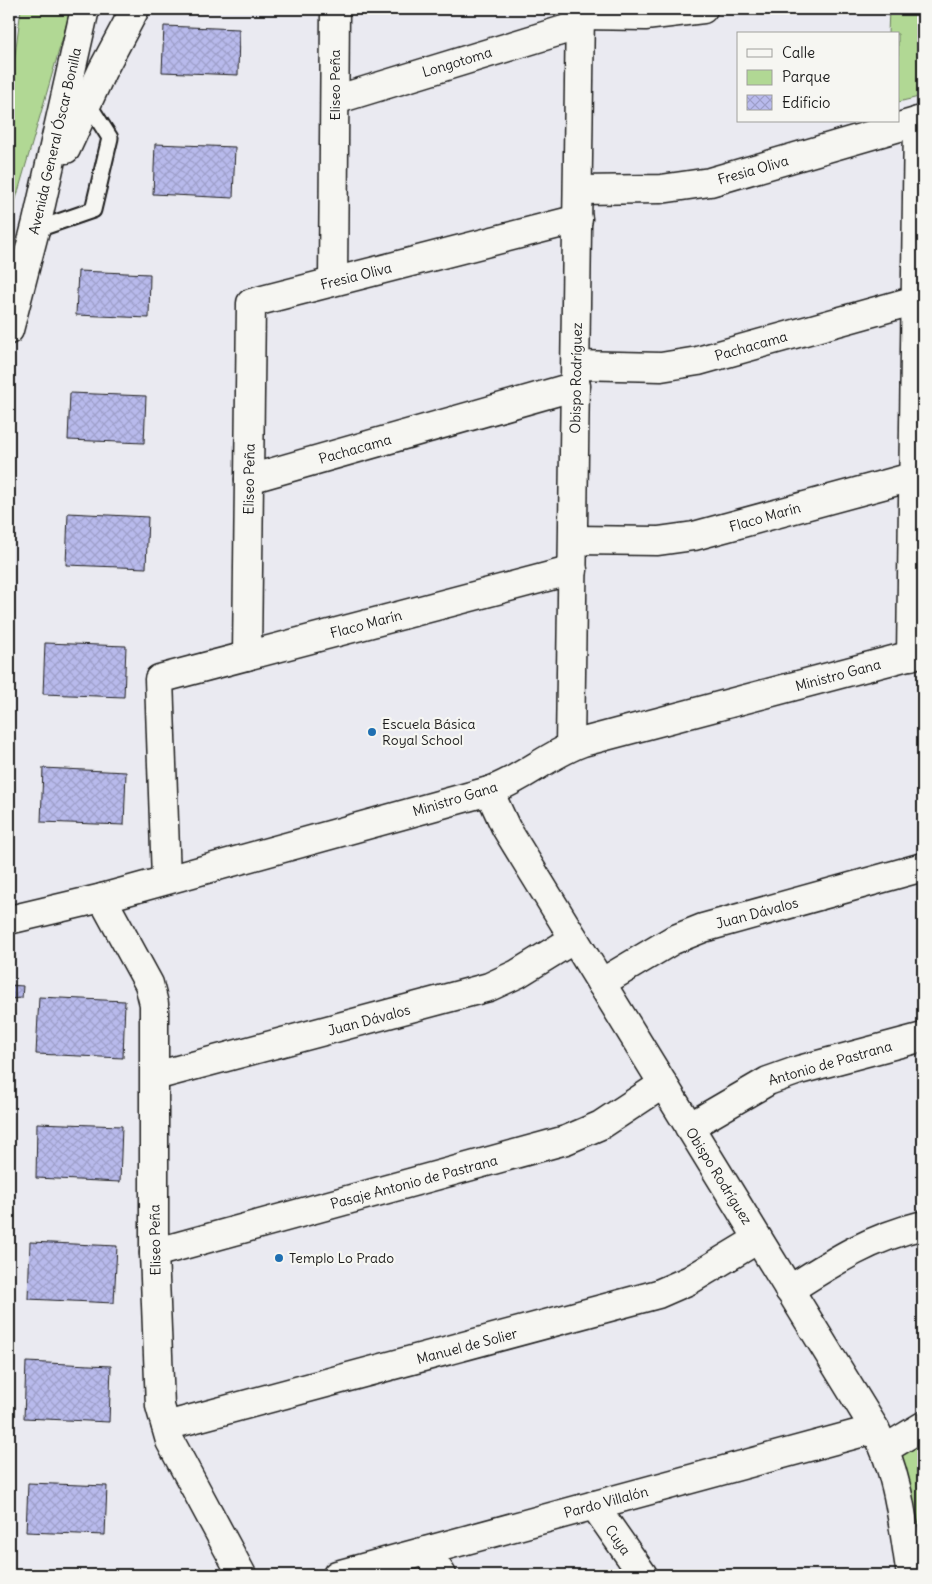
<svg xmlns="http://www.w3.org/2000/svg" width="932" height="1584" font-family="Delius,sans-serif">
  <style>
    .green { fill: #b1d894; stroke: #667a58 }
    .building { fill: url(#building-cross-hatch); stroke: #1c1c1c }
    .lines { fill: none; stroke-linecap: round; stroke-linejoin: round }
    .lane-casing { stroke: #1c1c1c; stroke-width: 19 }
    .street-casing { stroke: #1c1c1c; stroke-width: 31 }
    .secondary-casing { stroke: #1c1c1c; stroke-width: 31 }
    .lane { stroke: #f6f6f2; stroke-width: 15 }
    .street { stroke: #f6f6f2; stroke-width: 28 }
    .secondary { stroke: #f6f6f2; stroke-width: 28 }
    .poi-dot { fill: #1f6fb2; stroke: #f6f6f2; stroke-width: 2 }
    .labels { text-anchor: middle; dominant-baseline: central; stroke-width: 4.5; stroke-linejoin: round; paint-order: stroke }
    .street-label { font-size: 14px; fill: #1c1c1c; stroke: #f6f6f2 }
    .poi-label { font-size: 14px; fill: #1c1c1c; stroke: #f6f6f2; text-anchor: start }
  </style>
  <defs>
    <pattern id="building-cross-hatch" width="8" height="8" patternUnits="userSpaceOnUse" patternTransform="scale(1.25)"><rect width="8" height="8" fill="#b8baec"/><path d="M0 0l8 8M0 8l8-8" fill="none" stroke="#9e9fca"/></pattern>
  </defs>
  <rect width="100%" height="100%" fill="#eaeaf1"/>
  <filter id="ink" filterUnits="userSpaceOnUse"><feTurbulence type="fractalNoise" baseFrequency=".02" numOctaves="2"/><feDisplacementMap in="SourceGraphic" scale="10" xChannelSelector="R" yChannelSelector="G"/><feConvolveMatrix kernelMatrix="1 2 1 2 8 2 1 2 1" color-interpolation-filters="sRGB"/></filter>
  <g filter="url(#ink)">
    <g class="green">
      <path d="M21 9H71L9 223V101Z"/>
      <path d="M889 9H923V96L898 102V34H888Z"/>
      <path d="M923 1437V1537L890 1444Z"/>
    </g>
    <g class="building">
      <path d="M164 26 239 29 238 75 162 72Z"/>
      <path d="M155 144 235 147 233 198 153 194Z"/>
      <path d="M78 271 150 274 149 318 76 315Z"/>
      <path d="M70 393 146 396 144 443 68 440Z"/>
      <path d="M68 513 148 517 146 568 66 565Z"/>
      <path d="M45 643 126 646 124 697 43 694Z"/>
      <path d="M43 768 126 772 124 825 41 822Z"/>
      <path d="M9 985 23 986 22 998 9 999Z"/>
      <path d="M39 997 125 1001 123 1058 36 1054Z"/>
      <path d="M37 1123 122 1126 120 1182 36 1178Z"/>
      <path d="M30 1242 117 1246 114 1303 28 1299Z"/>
      <path d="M26 1362 111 1366 109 1422 24 1418Z"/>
      <path d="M28 1483 107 1486 105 1535 26 1532Z"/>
    </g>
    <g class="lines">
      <defs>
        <path id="lane" d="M35 230 93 210 110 138 87 102"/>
        <g id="street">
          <path d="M580 15 645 16 703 9"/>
          <path d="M335 100 580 25"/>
          <path d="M578 190 661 189 710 182 923 120"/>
          <path d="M333 281 335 9"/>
          <path d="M576 365 661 367 698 361 923 298"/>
          <path d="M249 479 576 386"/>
          <path d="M574 540 658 541 694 536 923 474"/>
          <path d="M247 656 251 303 578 219"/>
          <path d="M911 656 918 121"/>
          <path d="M570 747 580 9"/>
          <path d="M489 791 506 828 875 1429C899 1474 903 1526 911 1575"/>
          <path d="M166 879 159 679 573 570"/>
          <path d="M102 898 149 984 154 1004V1253L160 1406 170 1441 242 1575"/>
          <path d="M9 920 102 898 489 791C523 779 549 754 583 742L923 652"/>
          <path d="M601 983 673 940 703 928 923 867"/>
          <path d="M155 1076 489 987 517 974 574 939"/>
          <path d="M689 1127 768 1081 799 1070 923 1037"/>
          <path d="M154 1253 566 1140 601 1125 663 1084"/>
          <path d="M789 1290C836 1260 868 1239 923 1225"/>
          <path d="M166 1426 658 1294 690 1280 758 1239"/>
          <path d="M885 1449 923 1426"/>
          <path d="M594 1505 643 1575"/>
          <path d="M426 1551 442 1575"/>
          <path d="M337 1575 875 1429"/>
        </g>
        <g id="secondary">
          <path d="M66 149 102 71 135 9"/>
          <path d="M9 330 37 222 85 9"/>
        </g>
      </defs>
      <use href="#lane" class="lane-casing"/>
      <use href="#street" class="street-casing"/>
      <use href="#secondary" class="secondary-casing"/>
      <use href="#lane" class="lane"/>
      <use href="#street" class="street"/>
      <use href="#secondary" class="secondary"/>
    </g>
  </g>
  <g class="poi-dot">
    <circle cx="372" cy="732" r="5"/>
    <circle cx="279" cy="1258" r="5"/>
  </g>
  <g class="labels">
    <g class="street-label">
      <text transform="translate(457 62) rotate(-17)">Longotoma</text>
      <text transform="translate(335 85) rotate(-90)">Eliseo Peña</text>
      <text transform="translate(55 141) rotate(-77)">Avenida General Óscar Bonilla</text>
      <text transform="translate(753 170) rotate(-16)">Fresia Oliva</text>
      <text transform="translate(356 276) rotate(-14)">Fresia Oliva</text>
      <text transform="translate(751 346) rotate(-16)">Pachacama</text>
      <text transform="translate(576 378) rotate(-89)">Obispo Rodríguez</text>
      <text transform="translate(355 449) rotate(-16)">Pachacama</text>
      <text transform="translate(249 479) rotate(-89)">Eliseo Peña</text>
      <text transform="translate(765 517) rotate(-16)">Flaco Marín</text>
      <text transform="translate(366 624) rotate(-15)">Flaco Marín</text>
      <text transform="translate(838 675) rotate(-15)">Ministro Gana</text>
      <text transform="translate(455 799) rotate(-17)">Ministro Gana</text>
      <text transform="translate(757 913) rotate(-15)">Juan Dávalos</text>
      <text transform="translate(369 1020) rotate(-15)">Juan Dávalos</text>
      <text transform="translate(830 1063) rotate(-16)">Antonio de Pastrana</text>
      <text transform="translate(719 1176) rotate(58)">Obispo Rodríguez</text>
      <text transform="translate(414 1182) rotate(-15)">Pasaje Antonio de Pastrana</text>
      <text transform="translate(155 1240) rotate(-91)">Eliseo Peña</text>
      <text transform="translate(467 1346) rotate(-15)">Manuel de Solier</text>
      <text transform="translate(606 1502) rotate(-15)">Pardo Villalón</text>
      <text transform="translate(618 1540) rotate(55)">Cuya</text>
    </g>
    <g class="poi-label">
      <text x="382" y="724">Escuela Básica<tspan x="382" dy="16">Royal School</tspan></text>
      <text x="289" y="1258">Templo Lo Prado</text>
    </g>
  </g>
  <rect width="932" height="1584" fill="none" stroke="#f6f6f2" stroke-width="30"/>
  <rect x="15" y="15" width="902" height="1554" fill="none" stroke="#1c1c1c" stroke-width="2" filter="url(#ink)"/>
  <rect x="737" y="32" width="162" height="90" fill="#f6f6f2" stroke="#9f9f9c"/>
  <rect x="747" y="49" width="25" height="8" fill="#f6f6f2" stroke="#9f9f9c"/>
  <text x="782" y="58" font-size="15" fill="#1c1c1c">Calle</text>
  <rect x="747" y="70" width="25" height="15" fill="#b1d894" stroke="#9f9f9c"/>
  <text x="782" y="82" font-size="15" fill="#1c1c1c">Parque</text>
  <rect x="747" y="95" width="25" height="15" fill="url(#building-cross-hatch)" stroke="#9f9f9c"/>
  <text x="782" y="108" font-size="15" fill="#1c1c1c">Edificio</text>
</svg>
